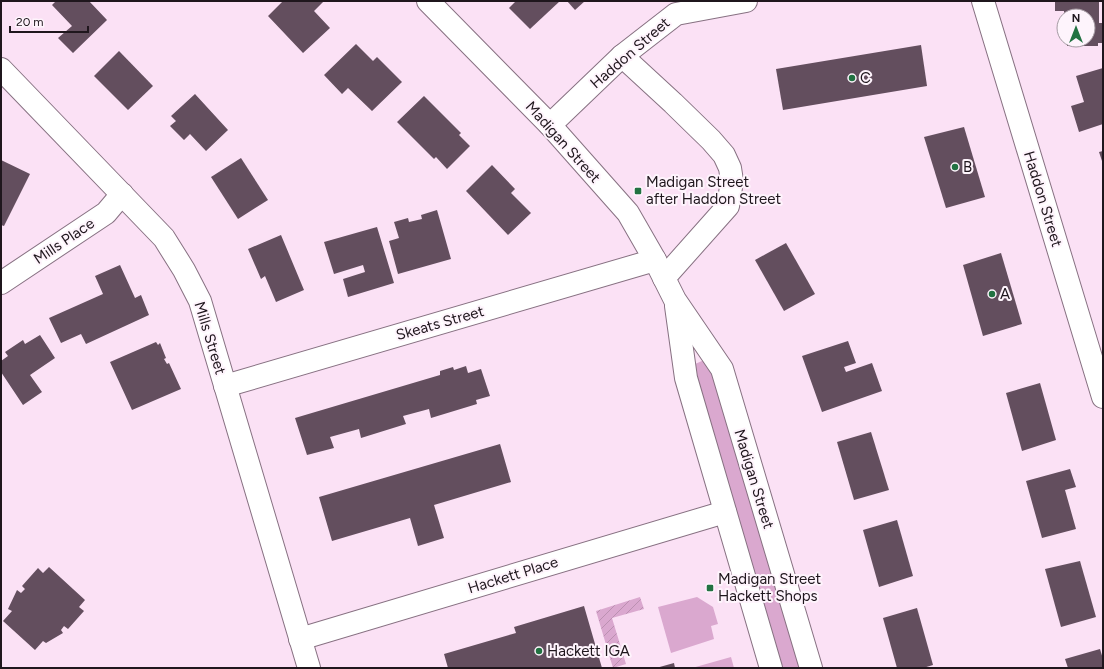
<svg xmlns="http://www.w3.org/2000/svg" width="1104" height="669" font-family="Figtree,sans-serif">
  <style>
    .grass { fill: #daa8cf }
    .garden { fill: url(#garden-furrows) }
    .building { fill: #634e5e }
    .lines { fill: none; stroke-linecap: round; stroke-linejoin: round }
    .minor-casing { stroke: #877182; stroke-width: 24 }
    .minor { stroke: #fff; stroke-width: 22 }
    .poi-dot { fill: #227242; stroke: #fef4fc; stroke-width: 1.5 }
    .labels { text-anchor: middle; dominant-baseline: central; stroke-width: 4; stroke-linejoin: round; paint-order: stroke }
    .street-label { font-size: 15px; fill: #1f161d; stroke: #fef4fc }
    .poi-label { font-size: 15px; fill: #1f161d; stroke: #fef4fc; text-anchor: start }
  </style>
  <defs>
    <pattern id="garden-furrows" width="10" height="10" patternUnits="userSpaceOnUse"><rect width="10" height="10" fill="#daa8cf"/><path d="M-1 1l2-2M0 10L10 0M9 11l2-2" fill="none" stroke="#bb90b1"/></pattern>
  </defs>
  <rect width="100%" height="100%" fill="#fbe1f5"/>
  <g class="grass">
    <path d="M704 360 710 370 736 434 801 668H783L693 365Z"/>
    <path d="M697 597 713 607 718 624 711 626 714 639 671 653 658 607Z"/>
    <path d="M731 657 734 668H692Z"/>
  </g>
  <path class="garden" d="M640 597 644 609 612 618 626 664 613 668 596 611Z"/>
  <g class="building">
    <path d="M56 1H89L107 20 73 53 58 38 72 26 52 5Z"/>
    <path d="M283 1H324L314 11 330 28 303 53 268 16Z"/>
    <path d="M516 1H560L530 29 509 8Z"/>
    <path d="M567 1H585L575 10Z"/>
    <path d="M1055 1H1099V23H1103V43H1098V46H1067V40H1088V16H1064V11H1055Z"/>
    <path d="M356 44 373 61 377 57 402 82 372 111 348 88 342 94 324 75Z"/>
    <path d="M921 45 927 86 783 110 776 69Z"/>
    <path d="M119 51 153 86 128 110 94 76Z"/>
    <path d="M1103 68V124L1079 132 1071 106 1084 102 1076 76Z"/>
    <path d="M195 94 228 130 206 151 190 134 184 140 170 126 176 121 171 116Z"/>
    <path d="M424 96 461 133 459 135 470 146 447 169 436 157 434 159 397 122Z"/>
    <path d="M964 127 985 197 946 208 924 137Z"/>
    <path d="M1103 151V164L1099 152Z"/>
    <path d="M241 158 268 200 238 219 211 177Z"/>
    <path d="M1 160 30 174 4 226 1 225Z"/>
    <path d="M492 165 515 189 511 193 531 213 508 235 466 191Z"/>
    <path d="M437 210 451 259 398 274 389 241 399 238 394 222 408 218 409 222 422 219 421 215Z"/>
    <path d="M377 227 394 283 348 297 343 279 365 272 363 265 334 274 324 242Z"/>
    <path d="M281 235 304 290 276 302 265 276 261 279 248 249Z"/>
    <path d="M786 243 815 294 784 311 755 260Z"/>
    <path d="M1001 253 1022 324 983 336 963 265Z"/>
    <path d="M120 265 135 298 141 295 149 315 86 344 81 334 61 343 49 318 103 294 95 276Z"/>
    <path d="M40 335 55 358 30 375 42 392 23 405 1 372V361L8 356 5 352 23 340 25 344Z"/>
    <path d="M848 341 856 363 844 367 846 372 872 363 882 391 822 412 802 356Z"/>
    <path d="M156 342 158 345 160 343 166 358 164 359 167 364 169 363 181 389 132 410 110 362Z"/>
    <path d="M466 366 468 373 481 369 490 396 476 400 477 404 431 418 429 409 403 416 406 424 361 438 359 429 330 437 334 448 307 455 295 418 440 375V371L453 367 454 370Z"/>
    <path d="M1040 383 1056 440 1022 451 1006 393Z"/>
    <path d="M871 432 889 490 854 500 837 442Z"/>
    <path d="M500 444 511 482 434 505 444 538 418 546 410 518 332 541 319 497Z"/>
    <path d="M1070 469 1076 487 1065 490 1076 529 1042 538 1026 481Z"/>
    <path d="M897 520 913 576 879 587 863 530Z"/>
    <path d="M1080 561 1096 617 1061 627 1045 569Z"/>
    <path d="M49 567 85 600 79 607 84 611 68 629 64 626 61 630 63 633 46 643 43 641 35 650 3 621 12 611 8 609 17 590 21 593 25 589 22 586 38 568 43 573Z"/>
    <path d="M584 606 602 668H448L444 654 516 633 514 627Z"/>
    <path d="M917 608 933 665 923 668H897L883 618Z"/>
    <path d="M1100 649 1103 659V668H1068L1065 659Z"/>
    <path d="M674 663 675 668H656Z"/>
  </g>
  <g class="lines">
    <defs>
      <g id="minor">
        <path d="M428 1 550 125 628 213 655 260 675 300 722 369 811 668"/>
        <path d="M983 1 1103 397"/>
        <path d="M622 56 673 103 711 140 724 155 730 168 732 181 728 206 664 278"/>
        <path d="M1 69 164 238 184 270 200 301 309 668"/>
        <path d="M550 125 622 56 676 14 746 1"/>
        <path d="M1 283 106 213 122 194"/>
        <path d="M676 306 686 378 771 668"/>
        <path d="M225 386 655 260"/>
        <path d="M300 639 725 512"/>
      </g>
    </defs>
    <use href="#minor" class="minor-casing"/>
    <use href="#minor" class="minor"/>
  </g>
  <g class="poi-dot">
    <circle cx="852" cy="78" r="4"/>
    <circle cx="955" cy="167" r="4"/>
    <rect x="634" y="187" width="8" height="8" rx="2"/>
    <circle cx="992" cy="294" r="4"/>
    <rect x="706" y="584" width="8" height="8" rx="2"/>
    <circle cx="539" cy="651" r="4"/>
  </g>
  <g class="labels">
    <g class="street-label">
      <text transform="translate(630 53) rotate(-41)">Haddon Street</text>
      <text transform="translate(563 142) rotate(48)">Madigan Street</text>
      <text transform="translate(1043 199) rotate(73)">Haddon Street</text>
      <text transform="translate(64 241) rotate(-34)">Mills Place</text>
      <text transform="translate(440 323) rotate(-16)">Skeats Street</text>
      <text transform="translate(210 338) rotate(73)">Mills Street</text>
      <text transform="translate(754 479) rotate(73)">Madigan Street</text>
      <text transform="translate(513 575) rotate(-17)">Hackett Place</text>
    </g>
    <g class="poi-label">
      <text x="860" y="78">C</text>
      <text x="963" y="167">B</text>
      <text x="646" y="182">Madigan Street<tspan x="646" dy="17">after Haddon Street</tspan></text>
      <text x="1000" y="294">A</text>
      <text x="718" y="579">Madigan Street<tspan x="718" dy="17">Hackett Shops</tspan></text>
      <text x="547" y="651">Hackett IGA</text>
    </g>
  </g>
  <rect width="1104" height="669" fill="none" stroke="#1f161d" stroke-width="4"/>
  <g transform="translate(1076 28)"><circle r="19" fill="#fef4fc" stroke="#a59ba3"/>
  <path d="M0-3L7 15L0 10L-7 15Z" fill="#227242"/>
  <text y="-6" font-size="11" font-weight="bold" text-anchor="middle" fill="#1f161d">N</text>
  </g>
  <path d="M10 26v6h78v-6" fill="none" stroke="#1f161d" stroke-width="2"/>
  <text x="16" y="26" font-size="12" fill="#1f161d" stroke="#fef4fc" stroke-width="3" paint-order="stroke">20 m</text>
</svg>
